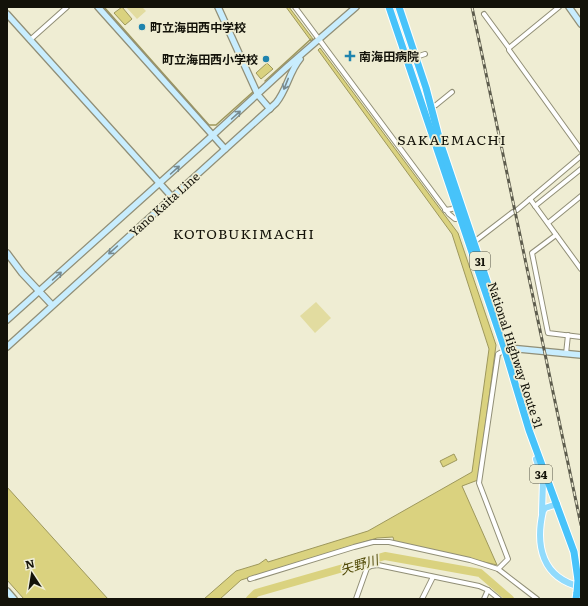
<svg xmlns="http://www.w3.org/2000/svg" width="588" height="606" font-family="Literata,'Noto Sans JP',serif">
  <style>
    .green { fill: #e2dca0 }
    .water { fill: #dad27f; stroke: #9e985c }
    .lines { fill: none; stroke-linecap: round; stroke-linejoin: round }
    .stream { stroke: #9e985c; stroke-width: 1.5 }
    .river { stroke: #dad27f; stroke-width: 8 }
    .street-casing { stroke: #918f77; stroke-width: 6 }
    .secondary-casing { stroke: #918f77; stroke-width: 8 }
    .primary-casing { stroke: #fff; stroke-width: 8 }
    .highway-casing { stroke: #fff; stroke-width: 9 }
    .street { stroke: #fff; stroke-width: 4 }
    .secondary { stroke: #c8edfe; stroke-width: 5.5 }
    .primary { stroke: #91dbfc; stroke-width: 6 }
    .highway { stroke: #47c3fa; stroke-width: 7 }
    .rail-casing { stroke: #5d5c4d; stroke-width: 3 }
    .rail { stroke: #efedd3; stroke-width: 1.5; stroke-dasharray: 4.5; stroke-linecap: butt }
    .highway-bridge-casing { stroke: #fff; stroke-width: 9; stroke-linecap: butt }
    .highway-bridge { stroke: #47c3fa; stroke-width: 7 }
    .oneway { stroke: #778a90 }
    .poi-dot { fill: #1f84ae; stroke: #efedd3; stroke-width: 1.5 }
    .labels { text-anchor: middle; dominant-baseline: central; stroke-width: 3.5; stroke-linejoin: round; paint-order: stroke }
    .shield { fill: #efedd3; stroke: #555446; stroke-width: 1 }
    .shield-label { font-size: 11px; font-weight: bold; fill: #131209 }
    .poi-label { font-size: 12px; font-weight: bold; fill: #131209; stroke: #efedd3; text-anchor: start }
    .street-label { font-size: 12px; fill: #131209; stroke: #efedd3 }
    .water-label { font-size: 13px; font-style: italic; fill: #514a07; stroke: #efedd3 }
    .quarter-label { font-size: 14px; letter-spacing: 1px; fill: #131209; stroke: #efedd3 }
  </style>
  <rect width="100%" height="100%" fill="#efedd3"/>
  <g class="green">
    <path d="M126 7H142L146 11 137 19Z"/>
    <path d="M316 302 331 318 315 333 300 316Z"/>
  </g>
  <g class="water">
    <path d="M122 7 132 19 125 25 114 13Z"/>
    <path d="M286 7H289L313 39 311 41Z"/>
    <path d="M320 48 458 233 496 345 478 480 462 486 497 565 394 541 393 537 377 538 241 580 220 599H204L236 571 259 564 266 559 268 562 368 531 472 472 489 349 452 234 318 50Z"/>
    <path d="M267 63 273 69 261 79 256 73Z"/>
    <path d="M454 454 457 460 443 467 440 461Z"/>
    <path d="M7 487 108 599H24L7 580Z"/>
  </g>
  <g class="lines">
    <g class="stream">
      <path d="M104 7 209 125H216L254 91"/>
      <path d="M265 81 311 39"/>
    </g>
    <path class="river" d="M250 599 256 593 385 556 480 573 510 599"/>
    <defs>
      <g id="street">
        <path d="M295 7 449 214 455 219H462"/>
        <path d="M559 7 509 48V50L581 150"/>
        <path d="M484 14 509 48"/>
        <path d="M30 40 67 7"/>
        <path d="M416 57 425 54"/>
        <path d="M424 111 436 105 452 92"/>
        <path d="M530 199 581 269"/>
        <path d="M535 206 581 169"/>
        <path d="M445 210 452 209 456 206"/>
        <path d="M517 210 581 156"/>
        <path d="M548 223 581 196"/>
        <path d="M556 235 532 253 548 333 581 337"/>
        <path d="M474 242 513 212"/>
        <path d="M566 354 568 335"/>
        <path d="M498 569 508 559 479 483 498 354 505 350"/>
        <path d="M250 579 354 547 373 542H389L470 560 498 569 537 599"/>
        <path d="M356 599 367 568 371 566 378 565 479 586 488 590 499 599"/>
        <path d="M422 599 433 577"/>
        <path d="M484 599 488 590"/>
      </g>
      <g id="secondary">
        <path d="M98 7 225 149"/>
        <path d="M218 7 258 95 270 109"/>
        <path d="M569 7 581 24"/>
        <path d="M7 14 172 197"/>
        <path d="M7 253 22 273 52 305"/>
        <path d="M7 320 213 135 288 66 356 7"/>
        <path d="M7 347 276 103C287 90 289 72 300 59"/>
        <path d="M505 350 509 348 581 355"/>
        <path d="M7 591 14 599"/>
      </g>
      <g id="primary">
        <path d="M536 459 543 481 542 513"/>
        <path d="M557 504 545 508 543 511C535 546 542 578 581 587"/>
      </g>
      <g id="highway">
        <path d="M389 7 505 350 529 430 574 552 578 580"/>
        <path d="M399 7 426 88 441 145 502 326"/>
        <path d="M576 599 577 592"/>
      </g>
    </defs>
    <use href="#street" class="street-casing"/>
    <use href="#secondary" class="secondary-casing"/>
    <use href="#primary" class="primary-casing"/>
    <use href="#highway" class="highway-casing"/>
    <use href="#street" class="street"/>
    <use href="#secondary" class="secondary"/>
    <use href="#primary" class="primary"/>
    <use href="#highway" class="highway"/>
    <defs>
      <path id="rail" d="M472 7 581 525"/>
    </defs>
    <use href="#rail" class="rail-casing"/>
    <use href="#rail" class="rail"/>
    <defs>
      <path id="highway-bridge" d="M577 592 578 580"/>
    </defs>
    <use href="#highway-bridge" class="highway-bridge-casing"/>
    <use href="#highway-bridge" class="highway-bridge"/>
  </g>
  <defs><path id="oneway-shaft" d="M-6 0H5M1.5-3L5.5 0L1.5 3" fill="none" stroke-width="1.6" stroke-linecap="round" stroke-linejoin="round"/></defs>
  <g class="oneway">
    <use href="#oneway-shaft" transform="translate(286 84) rotate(112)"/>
    <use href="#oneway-shaft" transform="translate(236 115) rotate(-42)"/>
    <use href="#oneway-shaft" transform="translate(175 170) rotate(-42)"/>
    <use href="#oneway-shaft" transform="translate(113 250) rotate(138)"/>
    <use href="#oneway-shaft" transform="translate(57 276) rotate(-42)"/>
  </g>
  <g class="poi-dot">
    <circle cx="142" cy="27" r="4"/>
    <path d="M348 50h4v4h4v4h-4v4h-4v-4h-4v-4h4z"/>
    <circle cx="266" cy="59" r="4"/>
  </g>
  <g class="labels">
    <g class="shield">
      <rect x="470" y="252" width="20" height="18" rx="3"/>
      <rect x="530" y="465" width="22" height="18" rx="3"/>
    </g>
    <g class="shield-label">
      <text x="480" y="261">31</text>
      <text x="541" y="474">34</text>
    </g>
    <g class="poi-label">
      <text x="150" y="27">町立海田西中学校</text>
      <text x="359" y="56">南海田病院</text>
      <text x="258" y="59" text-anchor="end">町立海田西小学校</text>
    </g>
    <g class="street-label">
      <text transform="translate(164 204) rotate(-42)">Yano Kaita Line</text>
      <text transform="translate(516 355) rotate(72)">National Highway Route 31</text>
    </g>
    <g class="water-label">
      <text transform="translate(359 564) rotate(-16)">矢野川</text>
    </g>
    <g class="quarter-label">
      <text x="452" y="139">SAKAEMACHI</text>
      <text x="244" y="233">KOTOBUKIMACHI</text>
    </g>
  </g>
  <rect width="588" height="606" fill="none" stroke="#131209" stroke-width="16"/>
  <g transform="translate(32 574) rotate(348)" stroke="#efedd3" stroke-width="3" paint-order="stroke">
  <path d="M0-3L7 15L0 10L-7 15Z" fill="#131209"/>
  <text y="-6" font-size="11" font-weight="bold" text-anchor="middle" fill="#131209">N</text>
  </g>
</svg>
